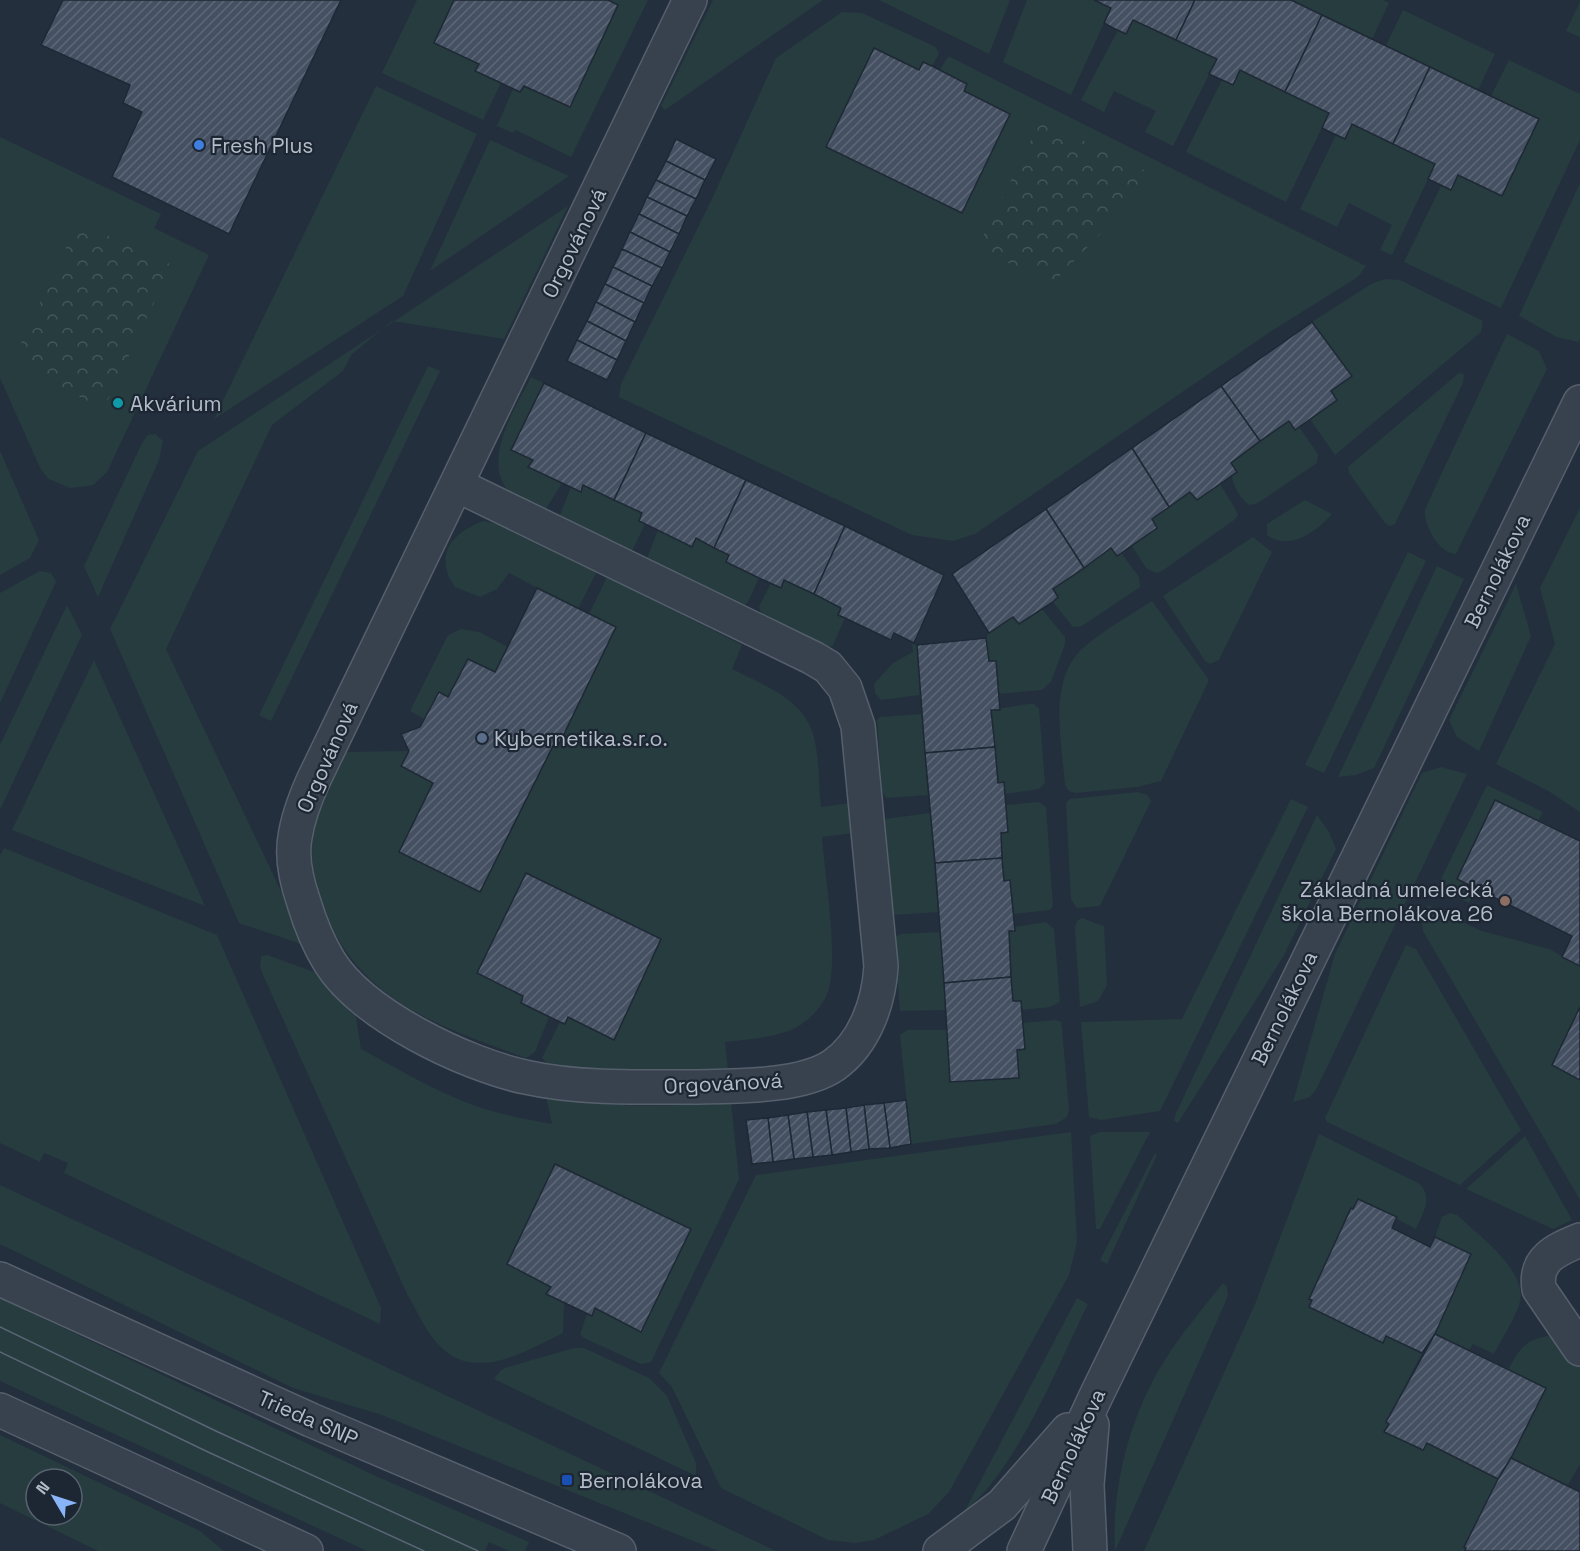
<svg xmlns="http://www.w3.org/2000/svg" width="1580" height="1551" font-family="'Space Grotesk',sans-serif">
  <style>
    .grass { fill: #263c3f; fill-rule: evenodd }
    .park { fill: url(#park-crowns) }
    .building { fill: url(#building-hatch); stroke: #1f2835; stroke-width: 1.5 }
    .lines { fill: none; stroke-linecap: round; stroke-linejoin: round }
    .minor-casing { stroke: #565f6c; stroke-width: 36 }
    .minor { stroke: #38414e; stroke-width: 33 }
    .tram { stroke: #5a6575; stroke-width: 1.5 }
    .shop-dot { fill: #3f7fe0; stroke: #1d2633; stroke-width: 2 }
    .culture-dot { fill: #0f9aa8; stroke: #1d2633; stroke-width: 2 }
    .service-dot { fill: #5c6f8a; stroke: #1d2633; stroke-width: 2 }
    .education-dot { fill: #8d6e63; stroke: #1d2633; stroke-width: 2 }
    .transit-dot { fill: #1a4fb4; stroke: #1d2633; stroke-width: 2 }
    .labels { text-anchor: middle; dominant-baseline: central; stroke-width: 4.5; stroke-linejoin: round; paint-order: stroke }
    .poi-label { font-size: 21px; fill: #b4bcc9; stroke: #1d2633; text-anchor: start }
    .street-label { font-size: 21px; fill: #b4bcc9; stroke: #1d2633 }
  </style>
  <defs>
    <pattern id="park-crowns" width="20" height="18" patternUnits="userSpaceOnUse" patternTransform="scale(1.5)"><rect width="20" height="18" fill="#263c3f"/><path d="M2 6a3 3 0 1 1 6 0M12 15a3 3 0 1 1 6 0" fill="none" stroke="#435659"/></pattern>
    <pattern id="building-hatch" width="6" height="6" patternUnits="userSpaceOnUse" patternTransform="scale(1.5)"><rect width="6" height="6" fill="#455162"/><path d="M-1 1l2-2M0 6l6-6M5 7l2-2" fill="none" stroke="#5d6877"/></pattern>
  </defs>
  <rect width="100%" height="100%" fill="#242f3e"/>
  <g class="grass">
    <path d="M417 0H454L434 43 479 64 476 71 501 83 483 120 382 73Z"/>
    <path d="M608 0H648L571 157 516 130 513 133 497 126 513 89 520 92 524 86 570 107 618 5Z"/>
    <path d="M713 0H823L665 110 661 106Z"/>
    <path d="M879 0H1010L989 54Z"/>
    <path d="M1027 0H1094L1111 8 1071 95 1003 62Z"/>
    <path d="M1291 0H1383L1389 3 1372 39Z"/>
    <path d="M1580 2V37L1566 31Z"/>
    <path d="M1403 10 1495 54 1478 90 1386 45Z"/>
    <path d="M842 12 862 13 936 47 939 54 932 66 923 62 919 70 874 48 826 147 962 213 1010 115 964 91 967 84 940 70 947 58 950 57 1366 266 1358 277 1267 334 975 534 953 541 912 535 619 397 621 384 711 201 776 58Z"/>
    <path d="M1133 20 1217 59 1173 146 1145 132 1156 111 1114 91 1104 112 1081 100 1118 30 1126 34Z"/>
    <path d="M1509 60 1580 94V140L1501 308 1404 262 1441 186 1451 190 1458 175 1502 196 1539 120 1491 96Z"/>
    <path d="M1240 70 1329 113 1286 202 1186 152 1222 80 1233 85Z"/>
    <path d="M376 86 477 134 403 296 214 419Z"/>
    <path d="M1352 124 1435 164 1392 255 1380 250 1392 225 1349 203 1337 227 1300 209 1336 135 1345 139Z"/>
    <path d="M0 137 161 214 154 228 209 255 107 472 93 485 80 487 70 488 49 479 41 470 0 378Z"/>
    <path d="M490 140 569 176 430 271Z"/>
    <path d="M1580 183V339L1578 342 1557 337 1519 316Z"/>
    <path d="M568 206 504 339 392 321 352 354 343 371 272 425 166 649 307 946 239 923 110 629 115 619 198 451Z"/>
    <path d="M1385 279 1400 280 1483 321 1481 332 1335 455 1310 419 1336 400 1331 391 1351 376 1312 322 1371 284Z"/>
    <path d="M1507 334 1539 351 1547 369 1456 554C1439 554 1423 525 1425 509Z"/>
    <path d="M428 366 440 371 271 721 259 715Z"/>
    <path d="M1459 373 1464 374 1463 383 1395 524 1390 526 1385 523 1349 473 1348 467Z"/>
    <path d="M531 377 544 383 512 450 533 460 528 467 562 483 544 512C534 506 519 501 511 494 479 462 516 408 531 377Z"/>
    <path d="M1289 421 1295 430 1299 427 1318 454 1317 463 1258 503 1250 505C1236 497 1230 477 1231 463Z"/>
    <path d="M155 434 163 441 159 460 98 597 84 566 142 443 148 435Z"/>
    <path d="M0 451 39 540 30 558 0 575Z"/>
    <path d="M1220 484 1236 510 1238 515 1234 520 1162 571 1156 573 1146 568 1132 546 1157 528 1152 519 1190 492 1197 500Z"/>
    <path d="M583 485 642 513 639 521 645 524 632 551 626 553 558 520 571 487 580 491Z"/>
    <path d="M1305 500 1332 514C1317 531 1290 552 1267 535V524Z"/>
    <path d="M1580 508V812L1550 792 1496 764 1555 644 1540 588Z"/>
    <path d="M483 521 511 527 597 571 578 609 509 573 497 589 480 597 455 587C433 555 452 533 483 521Z"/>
    <path d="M658 530 692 547 696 538 729 555 727 562 759 578 748 602 741 608 646 561Z"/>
    <path d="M1253 537 1272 552 1219 660 1210 664 1205 661 1163 596Z"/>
    <path d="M1111 548 1117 556 1121 553 1139 577 1140 587 1082 626 1073 627 1053 602 1058 597 1053 589Z"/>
    <path d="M1408 552 1426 561 1324 773 1305 765Z"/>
    <path d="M1437 566 1464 579 1374 768 1356 775 1338 777Z"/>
    <path d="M40 571 51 573 56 582 0 703V593Z"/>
    <path d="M607 577 742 645 732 669C761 684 800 697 812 731 820 754 818 783 821 807L851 803 854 833 822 837C825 876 838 953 829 988 825 1004 811 1019 797 1027 776 1038 749 1039 725 1042L728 1070 608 1073 549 1066 542 1058 560 1022 565 1024 568 1017 614 1039 661 939 526 873 477 973 523 996 521 1003 549 1017 535 1052 526 1058C438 1026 356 1000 322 904 314 881 309 853 314 828 319 801 334 777 346 752L409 751 401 766 433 783 399 852 480 892 555 742 559 744 616 628 589 614Z"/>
    <path d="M784 580 841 608 838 615 845 618 833 645 827 649 762 617 759 607 771 583 781 588Z"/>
    <path d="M1516 584 1531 636 1479 751 1457 737 1449 720Z"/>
    <path d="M1152 601 1209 680 1161 781 1138 787 1075 793 1069 791 1065 785C1062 742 1047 681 1083 648 1103 630 1129 616 1152 601Z"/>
    <path d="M67 605 82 635 0 810V745Z"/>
    <path d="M1042 609 1065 637V644L1051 682 1042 690 998 694 996 661H989C988 654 985 644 987 637 990 622 1029 612 1042 609Z"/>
    <path d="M461 629 479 632 508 647 495 672 468 659 448 697 439 692 424 719 410 711 448 635Z"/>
    <path d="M912 644 917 645 920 695 881 700 875 693 874 684 893 663 913 652Z"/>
    <path d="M94 660 205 906 12 830Z"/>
    <path d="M1028 704H1034L1039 709 1045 783 1039 789 1005 794 1004 783H998L991 710Z"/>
    <path d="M922 714 928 795 886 798 882 791 877 720 880 717Z"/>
    <path d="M1441 767 1467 774 1317 1088 1310 1097 1293 1102 1335 954 1422 773Z"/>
    <path d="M1487 785 1543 812 1538 821 1495 800 1457 879 1476 889 1469 903 1437 887Z"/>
    <path d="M1138 792 1147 795 1151 801 1100 906 1077 908 1071 899 1066 803 1070 799Z"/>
    <path d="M1291 799 1308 807 1160 1111 1101 1120 1089 1117 1081 1022 1182 1019Z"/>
    <path d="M1039 802 1046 807 1053 906 1050 910 1014 914 1010 881H1004L1001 833 1006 805Z"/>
    <path d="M930 813 938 912 893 915 885 819Z"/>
    <path d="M1317 815 1329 832 1336 849 1283 957 1178 1123 1174 1121 1176 1113Z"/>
    <path d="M4 848 217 935 381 1308 380 1324 64 1173 68 1163 44 1153 40 1162 0 1143V855Z"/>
    <path d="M1428 905 1479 930 1549 949 1580 966V1007L1552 1065 1580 1080V1200L1423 931 1421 917Z"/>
    <path d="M1082 918 1104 926 1107 985 1098 1001 1080 1007 1075 928 1077 921Z"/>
    <path d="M1046 922 1054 929 1060 1002 1050 1007 1022 1010 1021 1001H1013L1009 931H1015V927Z"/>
    <path d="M940 932 946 1010 900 1011 894 938 901 934Z"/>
    <path d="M1406 945 1416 949 1521 1130 1460 1185 1327 1122 1325 1118Z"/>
    <path d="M267 955 323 975 355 1011 361 1049C406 1073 452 1102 503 1114 519 1118 536 1121 552 1124L546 1097C608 1108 668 1107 731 1102L739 1179 651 1362 641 1364 584 1338 580 1334 587 1314 592 1316 595 1308 641 1331 555 1165 507 1263 551 1287 547 1294 564 1303 563 1333C524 1352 472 1385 436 1342 424 1328 416 1309 407 1294L260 968 261 956Z"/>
    <path d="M1056 1020 1061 1022 1062 1028 1069 1110 1067 1117 1056 1124 911 1144 900 1035 907 1030H947L950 1082 1017 1050 1023 1023Z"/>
    <path d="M1071 1132 1077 1242 1069 1275 949 1492 928 1514 874 1540 855 1543 828 1540 721 1488 672 1387 659 1373 756 1175Z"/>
    <path d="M1100 1132H1150L1100 1229H1096L1090 1136Z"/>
    <path d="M1319 1134 1420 1184C1433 1199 1423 1212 1416 1229L1358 1199 1353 1209H1350L1309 1298 1312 1300 1309 1307 1383 1343 1386 1336 1422 1353 1386 1422 1389 1424 1385 1432 1422 1450 1427 1443 1498 1479 1464 1546 1465 1551H1144L1255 1304Z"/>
    <path d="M1525 1136 1572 1220 1553 1229 1466 1189Z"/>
    <path d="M1155 1153 1157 1155 1107 1264 1100 1260Z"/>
    <path d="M0 1185 776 1551H718L382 1415 293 1388 0 1244Z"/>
    <path d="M1450 1213 1457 1215C1478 1235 1531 1273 1519 1305 1513 1322 1502 1338 1494 1354L1473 1344 1469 1350 1435 1334 1471 1254 1435 1237 1442 1217Z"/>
    <path d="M1223 1283 1227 1287 1228 1296 1115 1551C1111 1484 1132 1408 1170 1352 1186 1328 1205 1306 1223 1283Z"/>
    <path d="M0 1298 378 1477 529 1542 525 1551H509L489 1542 485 1551H367L0 1381Z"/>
    <path d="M1077 1298 1088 1304C1056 1369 1019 1466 964 1512Z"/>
    <path d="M1548 1336 1560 1339 1571 1350 1580 1366V1464L1568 1485 1511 1458 1546 1388 1508 1370C1518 1351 1525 1339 1548 1336Z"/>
    <path d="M574 1348H584L649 1378 667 1396 696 1463V1476L494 1379 501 1370 508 1367Z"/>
    <path d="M0 1435 200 1531 224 1551H98L0 1503ZM36 1479H72V1515H36Z"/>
  </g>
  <g class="park">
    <path d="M1041 120 1156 176 1052 284 977 248Z"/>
    <path d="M78 222 172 265 103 410 13 360Z"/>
  </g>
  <g class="building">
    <path d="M63 0H341L229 234 112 177 142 112 123 103 130 85 41 45Z"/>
    <path d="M454 0H608L618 5 570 107 524 86 520 92 501 83 475 71 479 64 434 43Z"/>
    <path d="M1094 0H1195L1176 40 1133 20 1126 34 1115 29 1104 23 1111 8Z"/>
    <path d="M1195 0H1291L1322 15 1285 92 1240 70 1233 85 1209 74 1217 59 1176 40Z"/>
    <path d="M1322 15 1430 67 1393 144 1352 124 1345 139 1332 133 1322 128 1329 113 1285 92Z"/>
    <path d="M874 48 919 70 923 62 932 66 967 84 964 91 1010 114 962 213 826 147Z"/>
    <path d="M1430 67 1539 119 1502 196 1458 175 1451 190 1428 179 1435 164 1393 144Z"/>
    <path d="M676 139 716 159 705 180 666 161Z"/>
    <path d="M666 161 705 180 696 199 656 180Z"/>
    <path d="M656 180 696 199 687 216 647 197Z"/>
    <path d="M647 197 687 216 679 234 639 214Z"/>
    <path d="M639 214 679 234 670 252 630 232Z"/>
    <path d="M630 232 670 252 662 268 622 249Z"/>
    <path d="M622 249 662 268 652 286 613 267Z"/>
    <path d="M613 267 652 286 644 303 605 284Z"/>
    <path d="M605 284 644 303 635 322 596 302Z"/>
    <path d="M596 302 635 322 626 341 587 321Z"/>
    <path d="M587 321 626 341 617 360 577 340Z"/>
    <path d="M1312 322 1352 376 1331 391 1337 400 1295 430 1289 421 1260 441 1221 386Z"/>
    <path d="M577 340 617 360 607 380 567 361Z"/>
    <path d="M544 383 646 433 614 500 583 485 581 492 528 467 533 460 511 450Z"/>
    <path d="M1221 386 1260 441 1231 463 1237 472 1220 484 1197 500 1190 492 1169 507 1132 448Z"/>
    <path d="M646 433 746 480 714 548 696 538 692 547 639 521 642 513 614 500Z"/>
    <path d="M1132 448 1169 507 1152 519 1157 528 1117 556 1111 548 1084 568 1046 509Z"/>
    <path d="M746 480 845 526 814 594 784 580 781 588 759 578 726 562 729 555 714 548Z"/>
    <path d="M1046 509 1084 568 1053 589 1058 597 1053 602 1019 624 1013 617 989 633 952 574Z"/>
    <path d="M845 526 944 575 914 643 894 633 891 640 845 618 838 615 841 608 814 594Z"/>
    <path d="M537 588 616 627 559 744 555 742 480 892 399 852 433 783 401 766 409 751 401 734 420 727 439 692 448 697 468 659 495 672Z"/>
    <path d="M986 638 989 661H996L1000 710H991L995 747 925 753 917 645Z"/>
    <path d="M995 747 998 783 1004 782 1008 832 1001 833 1002 858 935 863 925 753Z"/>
    <path d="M1495 800 1580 841V966L1562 957 1572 936 1457 879Z"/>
    <path d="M1002 858 1004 881 1010 880 1015 931H1009L1011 977 944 983 935 863Z"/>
    <path d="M526 873 661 939 614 1040 568 1017 565 1024 560 1022 521 1003 523 996 477 973Z"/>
    <path d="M1011 977 1013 1001H1021L1025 1049 1017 1050 1019 1078 950 1082 944 983Z"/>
    <path d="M1580 1007V1080L1552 1065Z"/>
    <path d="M906 1100 911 1144 890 1148 884 1103Z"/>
    <path d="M884 1103 890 1148 869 1149 864 1105Z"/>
    <path d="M864 1105 869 1149 851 1152 846 1108Z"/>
    <path d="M846 1108 851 1152 832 1155 826 1110Z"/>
    <path d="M826 1110 832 1155 813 1157 807 1112Z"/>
    <path d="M807 1112 813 1157 794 1159 788 1115Z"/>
    <path d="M788 1115 794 1159 773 1162 768 1118Z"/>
    <path d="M768 1118 773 1162 752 1164 746 1120Z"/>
    <path d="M555 1164 691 1229 641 1332 595 1308 592 1316 546 1294 551 1287 507 1264Z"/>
    <path d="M1358 1199 1397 1217 1392 1228 1430 1247 1435 1237 1471 1254 1435 1334 1422 1353 1386 1336 1383 1343 1309 1307 1312 1300 1309 1299 1351 1208 1353 1209Z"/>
    <path d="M1435 1334 1546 1388 1511 1458 1498 1479 1427 1443 1423 1450 1384 1432 1389 1424 1386 1422Z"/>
    <path d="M1511 1458 1580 1492V1551H1465L1466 1548 1464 1547 1498 1479Z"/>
  </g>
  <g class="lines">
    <defs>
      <g id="minor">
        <path d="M457 485 813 658 828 667 845 688 858 726 881 966C879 1002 865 1043 834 1065 801 1088 732 1086 692 1087 638 1087 579 1089 525 1077 465 1064 362 1015 329 961 318 943 310 923 304 903 297 883 291 859 295 837 298 817 305 799 313 781L690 0"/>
        <path d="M1580 1240C1556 1250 1534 1259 1539 1289L1580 1349"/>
        <path d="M0 1279 311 1420 619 1551"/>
        <path d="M0 1410 306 1551"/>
        <path d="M940 1551 1002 1505 1068 1430"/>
        <path d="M1024 1551 1096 1396 1580 402"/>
        <path d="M1090 1551 1087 1485 1092 1425"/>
      </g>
    </defs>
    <use href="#minor" class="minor-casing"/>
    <use href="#minor" class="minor"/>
    <g class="tram">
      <path d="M0 1327 218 1432 478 1551"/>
      <path d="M0 1352 208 1452 424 1551"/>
    </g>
  </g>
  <circle class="shop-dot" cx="199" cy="145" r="6"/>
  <circle class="culture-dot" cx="118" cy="403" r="6"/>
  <circle class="service-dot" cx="482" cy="738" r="6"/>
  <circle class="education-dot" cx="1505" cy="901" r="6"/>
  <rect class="transit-dot" x="561" y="1474" width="12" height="12" rx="3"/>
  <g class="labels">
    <g class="poi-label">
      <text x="211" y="145">Fresh Plus</text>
      <text x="130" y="403">Akvárium</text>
      <text x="494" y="738">Kybernetika.s.r.o.</text>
      <text x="1493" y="889" text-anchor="end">Základná umelecká<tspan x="1493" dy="24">škola Bernolákova 26</tspan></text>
      <text x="579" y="1480">Bernolákova</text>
    </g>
    <g class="street-label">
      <text transform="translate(574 243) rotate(-64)">Orgovánová</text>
      <text transform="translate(1497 571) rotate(-64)">Bernolákova</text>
      <text transform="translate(327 757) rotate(-66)">Orgovánová</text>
      <text transform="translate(1284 1008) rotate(-64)">Bernolákova</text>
      <text transform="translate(723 1083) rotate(-3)">Orgovánová</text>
      <text transform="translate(308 1418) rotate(24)">Trieda SNP</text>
      <text transform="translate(1073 1446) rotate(-65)">Bernolákova</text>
    </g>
  </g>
  <g transform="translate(54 1497) rotate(309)"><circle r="28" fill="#1d2633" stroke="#59626f" stroke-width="1.5"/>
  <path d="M0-4.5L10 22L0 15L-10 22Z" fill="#8ab4f8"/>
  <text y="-9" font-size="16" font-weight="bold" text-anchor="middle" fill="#b4bcc9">N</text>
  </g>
</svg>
